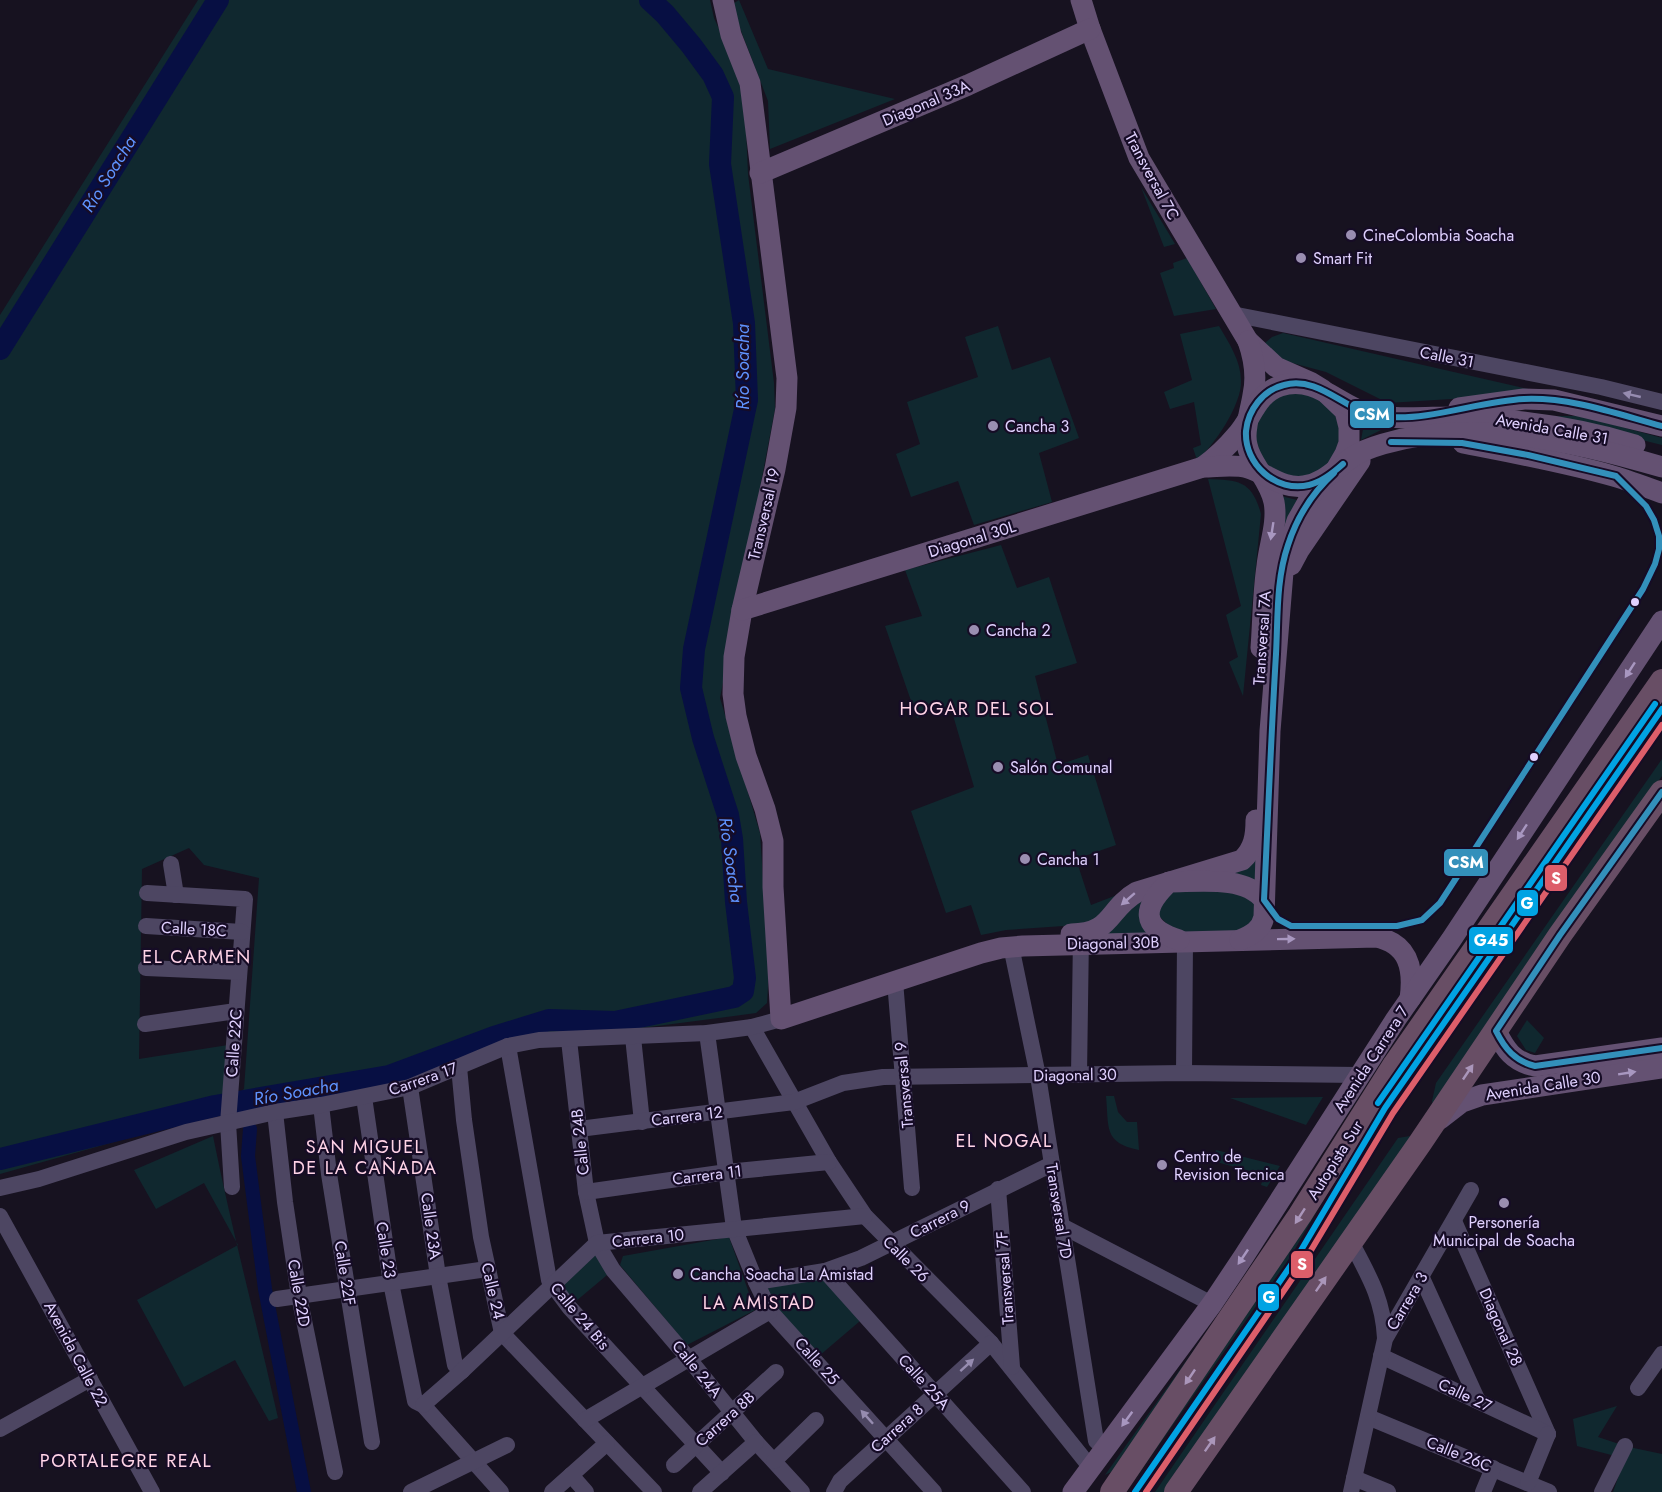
<svg xmlns="http://www.w3.org/2000/svg" width="1662" height="1492" font-family="Jost,sans-serif">
  <style>
    .green { fill: #10282f; fill-rule: evenodd }
    .lines { fill: none; stroke-linecap: round; stroke-linejoin: round }
    .canal { stroke: #070f43; stroke-width: 14 }
    .river { stroke: #070f43; stroke-width: 22 }
    .minor { stroke: #4d4662; stroke-width: 16 }
    .major { stroke: #645172; stroke-width: 21 }
    .highway { stroke: #684e65; stroke-width: 24 }
    .bus-1-casing { stroke: #160c26; stroke-width: 10 }
    .bus-2-casing { stroke: #160c26; stroke-width: 10 }
    .bus-3-casing { stroke: #160c26; stroke-width: 10 }
    .bus-4-casing { stroke: #160c26; stroke-width: 10 }
    .bus-1 { stroke: #3390bb; stroke-width: 6 }
    .bus-2 { stroke: #01a3e3; stroke-width: 6 }
    .bus-3 { stroke: #dd5e6a; stroke-width: 6 }
    .bus-4 { stroke: #01a3e3; stroke-width: 6 }
    .oneway { fill: #968cb0 }
    .oneway2 { fill: #a897c0 }
    .oneway3 { fill: #aa96ba }
    .poi-dot { fill: #9a8eb1; stroke: #160c26; stroke-width: 2 }
    .bus-dot { fill: #e0d1ff; stroke: #160c26; stroke-width: 2 }
    .labels { text-anchor: middle; dominant-baseline: central; stroke-width: 4.5; stroke-linejoin: round; paint-order: stroke }
    .street-label { font-size: 16px; fill: #e0d1ff; stroke: #160c26 }
    .poi-label { font-size: 16px; fill: #e0d1ff; stroke: #160c26; text-anchor: start }
    .water-label { font-size: 18px; font-style: italic; fill: #5f93ff; stroke: #160c26 }
    .neighbourhood-label { font-size: 18px; letter-spacing: 1.5px; fill: #ffd3e6; stroke: #160c26 }
    .line-badge { stroke: #160c26; stroke-width: 2 }
    .badge-label { font-size: 16px; text-anchor: middle; font-weight: bold; fill: #fff }
  </style>
  <rect width="100%" height="100%" fill="#171220"/>
  <g class="green">
    <path d="M198 0H710L714 18 737 68 745 107 748 174 774 383 775 409 720 698 760 833 769 971 767 1003 756 1013 734 1016 603 1033 525 1036 409 1079 217 1113 0 1174V315ZM189 848 204 865 259 878 244 1089 237 1094 228 1045 139 1059 142 869Z"/>
    <path d="M739 0 768 69 895 99 770 149 768 101 731 5Z"/>
    <path d="M1141 187 1175 244 1164 247Z"/>
    <path d="M1187 258 1216 309 1174 316 1160 273 1174 268 1173 263Z"/>
    <path d="M998 326 1012 370 1050 357 1079 438 1039 453 1052 502 974 525 958 481 911 497 896 454 920 444 907 402 978 377 965 337Z"/>
    <path d="M1219 326C1229 343 1241 361 1241 381 1242 404 1214 446 1197 460L1193 448 1201 445 1194 402 1170 409 1164 392 1192 380 1180 334Z"/>
    <path d="M1283 333 1546 393 1388 403 1326 372 1281 360 1265 343 1272 337Z"/>
    <path d="M1305 390C1322 401 1348 413 1340 437 1338 444 1336 457 1332 463 1318 481 1281 482 1266 466 1249 448 1252 415 1270 400 1278 394 1296 393 1305 390Z"/>
    <path d="M1535 416H1582L1662 438V445L1582 425Z"/>
    <path d="M1361 421 1383 429 1361 440 1363 429Z"/>
    <path d="M1208 479C1239 480 1252 481 1261 514L1243 696 1229 662 1238 657 1226 615 1241 606Z"/>
    <path d="M1281 496 1297 500 1282 540Z"/>
    <path d="M1001 545 1017 588 1049 577 1077 663 1035 676 1058 765 1088 755 1116 845 1076 859 1091 905 1117 895 1093 924 1006 930 981 935 971 905 946 913 911 811 974 787 950 705 917 718 885 626 922 616 905 570Z"/>
    <path d="M1662 759V776L1550 932 1434 1110 1432 1101 1436 1083Z"/>
    <path d="M1260 848 1259 885 1235 877V870Z"/>
    <path d="M1166 891H1236L1257 902 1255 921 1238 933 1177 934 1154 911Z"/>
    <path d="M1143 897 1150 935 1096 937Z"/>
    <path d="M1527 1020 1544 1038 1535 1053 1526 1050 1517 1036Z"/>
    <path d="M1106 1096H1114L1118 1112 1127 1122H1137L1139 1150C1103 1143 1109 1127 1106 1096Z"/>
    <path d="M1323 1097 1306 1125 1230 1098Z"/>
    <path d="M1416 1135 1165 1492H1155L1398 1138Z"/>
    <path d="M213 1136C232 1231 257 1324 278 1418L269 1421 235 1360 184 1387 137 1300 238 1245 204 1183 156 1209 134 1170Z"/>
    <path d="M1216 1150 1280 1166 1267 1187 1261 1185 1264 1175 1213 1161Z"/>
    <path d="M1350 1153 1291 1256 1126 1492Z"/>
    <path d="M729 1237 755 1310 687 1345 620 1265 623 1256Z"/>
    <path d="M597 1243 613 1270 569 1307 552 1286Z"/>
    <path d="M1265 1250 1117 1469 1105 1475Z"/>
    <path d="M822 1278 860 1321 819 1356 774 1308 764 1287Z"/>
    <path d="M1617 1406 1598 1437 1625 1446 1619 1457 1577 1446 1573 1419Z"/>
    <path d="M1629 1447 1662 1454V1492H1613Z"/>
  </g>
  <g class="lines">
    <path class="canal" d="M250 1129 248 1156 265 1289 304 1492"/>
    <g class="river">
      <path d="M0 349 218 0"/>
      <path d="M0 1159 215 1106 389 1076 494 1037 549 1020 615 1022 734 997 743 991 745 978 736 902 732 839 728 815 703 738 691 688 694 649 747 400 744 323 720 164 723 97 713 75 691 45 665 14 650 0"/>
    </g>
    <g class="minor">
      <path d="M1232 314 1601 387 1662 402"/>
      <path d="M171 864 176 895"/>
      <path d="M147 893 245 899 228 1123 232 1187"/>
      <path d="M146 926 242 932"/>
      <path d="M1011 946 1038 1076 1096 1441"/>
      <path d="M146 968 239 972"/>
      <path d="M895 981 912 1188"/>
      <path d="M145 1024 236 1011"/>
      <path d="M752 1027 829 1162 865 1216 991 1343 1091 1468"/>
      <path d="M707 1033 734 1228 756 1282 770 1311 934 1492"/>
      <path d="M633 1037 642 1122"/>
      <path d="M569 1040 586 1192 597 1243 613 1270 689 1359 756 1442 802 1492"/>
      <path d="M508 1046 549 1280 569 1307 722 1473"/>
      <path d="M459 1067 464 1120 481 1237 502 1333 654 1492"/>
      <path d="M1184 1073 1185 942"/>
      <path d="M1079 1075 1081 935"/>
      <path d="M410 1087 438 1276 455 1365 462 1371"/>
      <path d="M364 1097 391 1283 415 1401 423 1405 501 1492"/>
      <path d="M321 1105 329 1174 372 1442"/>
      <path d="M275 1112 285 1202 299 1296 335 1472"/>
      <path d="M579 1129 794 1102 843 1083 883 1077 1184 1073 1360 1075"/>
      <path d="M0 1188 39 1179 186 1132 275 1112 321 1105 410 1087 508 1046 539 1040 707 1033 752 1027 781 1019"/>
      <path d="M998 1189 1012 1367"/>
      <path d="M586 1192 727 1172 829 1162"/>
      <path d="M0 1216 152 1492"/>
      <path d="M1454 1221 1548 1434"/>
      <path d="M1062 1226 1212 1304"/>
      <path d="M1351 1242C1369 1276 1383 1299 1385 1338"/>
      <path d="M825 1271 1023 1492"/>
      <path d="M1422 1278 1478 1401"/>
      <path d="M756 1282 825 1271 861 1258 1052 1164"/>
      <path d="M277 1299 487 1269"/>
      <path d="M1381 1356 1548 1434"/>
      <path d="M1638 1388 1662 1354"/>
      <path d="M423 1405 462 1371 597 1243 865 1216"/>
      <path d="M1368 1417 1549 1492"/>
      <path d="M585 1420 770 1311"/>
      <path d="M0 1429 90 1379"/>
      <path d="M774 1461 816 1420"/>
      <path d="M674 1465 776 1372"/>
      <path d="M571 1475 586 1492"/>
      <path d="M1354 1478 1388 1492"/>
      <path d="M1528 1483 1548 1434"/>
      <path d="M411 1492 507 1445"/>
      <path d="M552 1492 607 1443"/>
      <path d="M700 1492 756 1442"/>
      <path d="M834 1492 840 1481 991 1343"/>
      <path d="M1351 1492 1385 1339 1471 1190"/>
      <path d="M1483 1492 1493 1468"/>
      <path d="M1602 1492 1625 1446"/>
    </g>
    <g class="major">
      <path d="M723 0 731 35 750 83 787 378 786 408 775 469 742 610 734 657 733 694 736 716 746 756 765 809 773 841V887L781 1019 981 953 1001 948 1023 946 1376 937C1410 944 1414 970 1410 999"/>
      <path d="M1081 0 1090 29 1139 158 1248 341 1276 367 1310 382 1323 390 1345 411 1349 427V443L1345 454 1334 473 1318 487 1310 498 1297 521 1284 560 1270 731 1264 917C1261 930 1252 935 1240 940"/>
      <path d="M760 173 968 85 1090 29"/>
      <path d="M1248 341C1254 358 1257 377 1253 395 1251 408 1246 423 1246 436 1246 461 1269 477 1274 502 1278 523 1269 545 1267 566 1263 593 1263 621 1261 648"/>
      <path d="M1459 408 1524 399 1554 400 1662 426"/>
      <path d="M1463 443C1514 453 1564 462 1613 476 1630 481 1646 487 1662 493"/>
      <path d="M1203 467C1215 458 1226 448 1236 436 1252 419 1256 394 1280 386 1315 374 1339 406 1369 414 1400 421 1433 416 1464 417 1522 420 1580 428 1635 445"/>
      <path d="M1291 565 1299 550 1360 461"/>
      <path d="M742 610 1203 467C1217 467 1235 464 1248 468 1268 474 1282 489 1304 486 1325 483 1337 467 1354 456 1363 450 1373 447 1383 444 1474 418 1574 441 1662 467"/>
      <path d="M1071 934C1113 934 1107 909 1137 892L1242 860C1254 849 1256 836 1256 820"/>
      <path d="M1179 940C1139 927 1143 907 1169 882 1198 882 1245 875 1264 900"/>
      <path d="M1496 1031C1505 1049 1513 1062 1535 1066L1662 1048"/>
      <path d="M1440 1119 1462 1102 1482 1095 1662 1068"/>
      <path d="M1073 1492 1212 1304 1244 1256 1396 1019 1451 940 1662 621"/>
    </g>
    <g class="highway">
      <path d="M1112 1492 1300 1215 1395 1064 1662 681"/>
      <path d="M1176 1492 1420 1143 1560 935 1662 792"/>
    </g>
    <defs>
      <g id="bus-1">
        <path d="M1343 464C1333 473 1322 482 1309 485 1276 493 1244 464 1246 431 1248 410 1263 390 1284 385 1312 377 1335 399 1359 410 1369 414 1379 416 1390 417 1431 420 1481 401 1524 399 1571 397 1617 414 1662 426"/>
        <path d="M1334 473C1312 493 1297 517 1288 545 1276 580 1278 617 1276 654 1271 736 1268 818 1264 900L1278 919 1291 926H1397L1422 920 1440 903 1643 589 1655 564 1659 549V536L1654 520 1646 506 1616 476 1528 455 1462 443 1391 442"/>
        <path d="M1662 792 1560 935 1496 1031C1505 1049 1515 1061 1535 1066L1662 1048"/>
      </g>
      <path id="bus-2" d="M1135 1492 1300 1252 1385 1108 1662 709"/>
      <path id="bus-3" d="M1146 1492 1307 1257 1393 1113 1662 725"/>
      <path id="bus-4" d="M1378 1103 1655 704"/>
    </defs>
    <use href="#bus-1" class="bus-1-casing"/>
    <use href="#bus-2" class="bus-2-casing"/>
    <use href="#bus-3" class="bus-3-casing"/>
    <use href="#bus-4" class="bus-4-casing"/>
    <use href="#bus-1" class="bus-1"/>
    <use href="#bus-2" class="bus-2"/>
    <use href="#bus-3" class="bus-3"/>
    <use href="#bus-4" class="bus-4"/>
  </g>
  <defs><path id="oneway-solid" d="M-6-.8H1V-3.2L6.5 0L1 3.2V.8H-6Z" transform="scale(1.5)"/></defs>
  <g class="oneway">
    <use href="#oneway-solid" transform="translate(1632 395) rotate(-167)"/>
    <use href="#oneway-solid" transform="translate(967 1365) rotate(-42)"/>
    <use href="#oneway-solid" transform="translate(867 1417) rotate(-132)"/>
  </g>
  <g class="oneway2">
    <use href="#oneway-solid" transform="translate(1272 531) rotate(99)"/>
    <use href="#oneway-solid" transform="translate(1630 670) rotate(123)"/>
    <use href="#oneway-solid" transform="translate(1522 832) rotate(123)"/>
    <use href="#oneway-solid" transform="translate(1128 899) rotate(139)"/>
    <use href="#oneway-solid" transform="translate(1286 939) rotate(-1)"/>
    <use href="#oneway-solid" transform="translate(1627 1073) rotate(-9)"/>
    <use href="#oneway-solid" transform="translate(1243 1257) rotate(124)"/>
    <use href="#oneway-solid" transform="translate(1127 1419) rotate(126)"/>
  </g>
  <g class="oneway3">
    <use href="#oneway-solid" transform="translate(1468 1072) rotate(-56)"/>
    <use href="#oneway-solid" transform="translate(1300 1216) rotate(123)"/>
    <use href="#oneway-solid" transform="translate(1321 1284) rotate(-55)"/>
    <use href="#oneway-solid" transform="translate(1190 1377) rotate(124)"/>
    <use href="#oneway-solid" transform="translate(1210 1444) rotate(-55)"/>
  </g>
  <g class="poi-dot">
    <circle cx="1351" cy="235" r="6"/>
    <circle cx="1301" cy="258" r="6"/>
    <circle cx="993" cy="426" r="6"/>
    <circle cx="974" cy="630" r="6"/>
    <circle cx="998" cy="767" r="6"/>
    <circle cx="1025" cy="859" r="6"/>
    <circle cx="1162" cy="1165" r="6"/>
    <circle cx="1504" cy="1203" r="6"/>
    <circle cx="678" cy="1274" r="6"/>
  </g>
  <g class="bus-dot">
    <circle cx="1635" cy="602" r="5"/>
    <circle cx="1534" cy="757" r="5"/>
  </g>
  <g class="labels">
    <g class="street-label">
      <text transform="translate(926 103) rotate(-23)">Diagonal 33A</text>
      <text transform="translate(1152 176) rotate(62)">Transversal 7C</text>
      <text transform="translate(1447 357) rotate(11)">Calle 31</text>
      <text transform="translate(1552 429) rotate(10)">Avenida Calle 31</text>
      <text transform="translate(764 514) rotate(-77)">Transversal 19</text>
      <text transform="translate(972 539) rotate(-17)">Diagonal 30L</text>
      <text transform="translate(1262 638) rotate(-86)">Transversal 7A</text>
      <text transform="translate(194 929) rotate(3)">Calle 18C</text>
      <text transform="translate(1113 943) rotate(-1)">Diagonal 30B</text>
      <text transform="translate(234 1043) rotate(-86)">Calle 22C</text>
      <text transform="translate(1371 1059) rotate(-57)">Avenida Carrera 7</text>
      <text transform="translate(1075 1075) rotate(-1)">Diagonal 30</text>
      <text transform="translate(423 1079) rotate(-19)">Carrera 17</text>
      <text transform="translate(904 1085) rotate(-95)">Transversal 9</text>
      <text transform="translate(1543 1086) rotate(-9)">Avenida Calle 30</text>
      <text transform="translate(687 1116) rotate(-7)">Carrera 12</text>
      <text transform="translate(580 1142) rotate(-96)">Calle 24B</text>
      <text transform="translate(1335 1160) rotate(-58)">Autopista Sur</text>
      <text transform="translate(707 1175) rotate(-7)">Carrera 11</text>
      <text transform="translate(1059 1211) rotate(81)">Transversal 7D</text>
      <text transform="translate(940 1219) rotate(-27)">Carrera 9</text>
      <text transform="translate(431 1226) rotate(82)">Calle 23A</text>
      <text transform="translate(648 1238) rotate(-6)">Carrera 10</text>
      <text transform="translate(386 1250) rotate(81)">Calle 23</text>
      <text transform="translate(906 1259) rotate(45)">Calle 26</text>
      <text transform="translate(345 1273) rotate(81)">Calle 22F</text>
      <text transform="translate(1005 1278) rotate(-94)">Transversal 7F</text>
      <text transform="translate(493 1291) rotate(77)">Calle 24</text>
      <text transform="translate(299 1293) rotate(80)">Calle 22D</text>
      <text transform="translate(1407 1301) rotate(-59)">Carrera 3</text>
      <text transform="translate(580 1316) rotate(50)">Calle 24 Bis</text>
      <text transform="translate(1501 1327) rotate(66)">Diagonal 28</text>
      <text transform="translate(76 1354) rotate(62)">Avenida Calle 22</text>
      <text transform="translate(817 1361) rotate(48)">Calle 25</text>
      <text transform="translate(697 1369) rotate(51)">Calle 24A</text>
      <text transform="translate(924 1382) rotate(48)">Calle 25A</text>
      <text transform="translate(1465 1395) rotate(25)">Calle 27</text>
      <text transform="translate(725 1419) rotate(-42)">Carrera 8B</text>
      <text transform="translate(897 1428) rotate(-42)">Carrera 8</text>
      <text transform="translate(1459 1454) rotate(22)">Calle 26C</text>
    </g>
    <g class="poi-label">
      <text x="1363" y="235">CineColombia Soacha</text>
      <text x="1313" y="258">Smart Fit</text>
      <text x="1005" y="426">Cancha 3</text>
      <text x="986" y="630">Cancha 2</text>
      <text x="1010" y="767">Salón Comunal</text>
      <text x="1037" y="859">Cancha 1</text>
      <text x="1174" y="1156">Centro de<tspan x="1174" dy="18">Revision Tecnica</tspan></text>
      <text x="1504" y="1222" text-anchor="middle">Personería<tspan x="1504" dy="18">Municipal de Soacha</tspan></text>
      <text x="690" y="1274">Cancha Soacha La Amistad</text>
    </g>
    <g class="water-label">
      <text transform="translate(109 174) rotate(-58)">Río Soacha</text>
      <text transform="translate(743 367) rotate(-90)">Río Soacha</text>
      <text transform="translate(731 860) rotate(82)">Río Soacha</text>
      <text transform="translate(296 1092) rotate(-10)">Río Soacha</text>
    </g>
    <g class="neighbourhood-label">
      <text x="977" y="709">HOGAR DEL SOL</text>
      <text x="197" y="957">EL CARMEN</text>
      <text x="1004" y="1141">EL NOGAL</text>
      <text x="365" y="1147">SAN MIGUEL<tspan x="365" dy="21">DE LA CAÑADA</tspan></text>
      <text x="759" y="1303">LA AMISTAD</text>
      <text x="126" y="1461">PORTALEGRE REAL</text>
    </g>
  </g>
  <g class="line-badge">
    <rect x="1349" y="400" width="46" height="29" rx="6" fill="#3390bb"/>
    <rect x="1443" y="848" width="46" height="29" rx="6" fill="#3390bb"/>
    <rect x="1544" y="864" width="24" height="28" rx="6" fill="#dd5e6a"/>
    <rect x="1516" y="889" width="23" height="28" rx="6" fill="#01a3e3"/>
    <rect x="1468" y="926" width="46" height="29" rx="6" fill="#01a3e3"/>
    <rect x="1290" y="1250" width="24" height="29" rx="6" fill="#dd5e6a"/>
    <rect x="1257" y="1283" width="23" height="29" rx="6" fill="#01a3e3"/>
  </g>
  <g class="badge-label">
    <text x="1372" y="420">CSM</text>
    <text x="1466" y="868">CSM</text>
    <text x="1556" y="884">S</text>
    <text x="1527" y="909">G</text>
    <text x="1491" y="946">G45</text>
    <text x="1302" y="1270">S</text>
    <text x="1269" y="1303">G</text>
  </g>
</svg>
